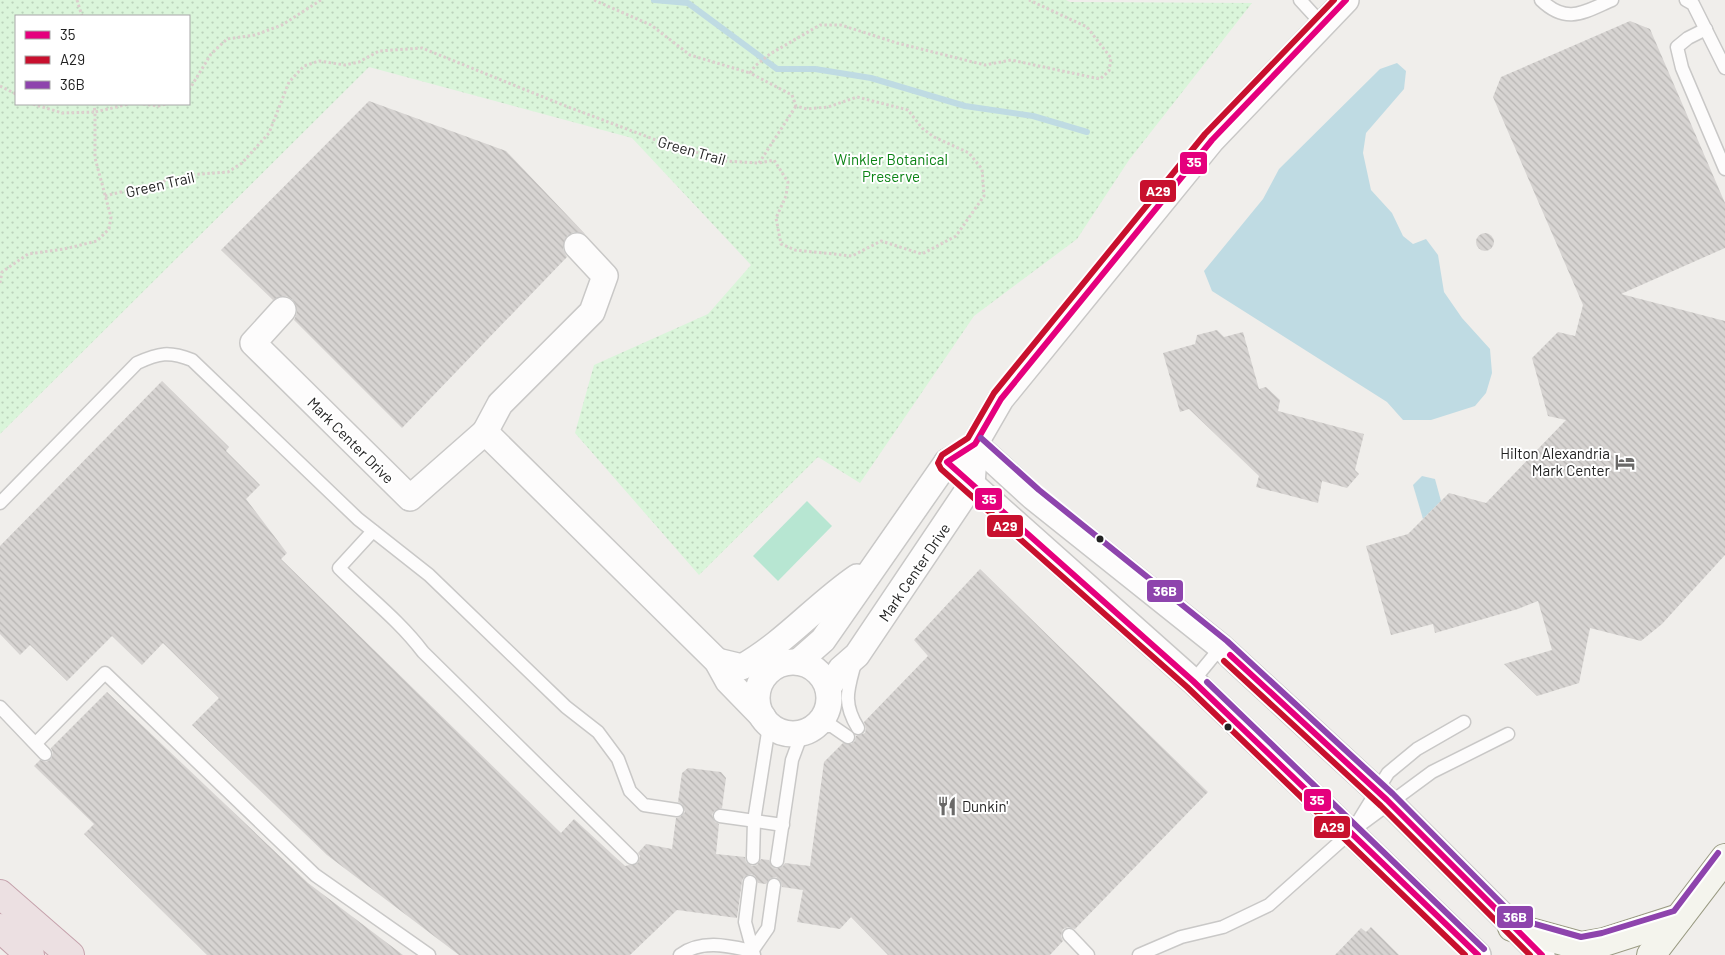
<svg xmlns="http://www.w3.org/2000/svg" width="1725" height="955" font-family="Barlow,sans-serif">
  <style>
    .park { fill: url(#park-dots); fill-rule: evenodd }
    .pitch { fill: #b7e6d2 }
    .water { fill: #bfdbe3 }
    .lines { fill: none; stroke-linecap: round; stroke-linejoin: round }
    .stream { stroke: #bfdbe3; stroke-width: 6 }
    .building { fill: url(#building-back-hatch) }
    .lane-casing { stroke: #c9c8c7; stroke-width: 15 }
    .street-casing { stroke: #c9c8c7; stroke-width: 28 }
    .secondary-casing { stroke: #999a82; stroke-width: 30 }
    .highway-casing { stroke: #c5a2ac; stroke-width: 30 }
    .path { stroke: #dccecd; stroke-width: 3; stroke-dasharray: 2.5 2.5; stroke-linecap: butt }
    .lane { stroke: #fdfcfc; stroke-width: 12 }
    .street { stroke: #fdfcfc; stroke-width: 25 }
    .secondary { stroke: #f4f4ed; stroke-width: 28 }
    .highway { stroke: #ece0e2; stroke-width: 28 }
    .bus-1-casing { stroke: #fff; stroke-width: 10 }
    .bus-2-casing { stroke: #fff; stroke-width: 10 }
    .bus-3-casing { stroke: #fff; stroke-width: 10 }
    .bus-1 { stroke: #e5007d; stroke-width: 6 }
    .bus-2 { stroke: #c8102e; stroke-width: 6 }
    .bus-3 { stroke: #8e44ad; stroke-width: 6 }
    .bus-dot { fill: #222; stroke: #fff; stroke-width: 2 }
    .labels { text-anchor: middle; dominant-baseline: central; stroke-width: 4; stroke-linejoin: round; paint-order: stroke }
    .street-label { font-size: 15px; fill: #222; stroke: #fff }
    .park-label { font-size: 15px; fill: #0c8416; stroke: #fff }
    .poi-label { font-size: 15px; fill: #222; stroke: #fff; text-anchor: end }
    .line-badge { stroke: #fff; stroke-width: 2 }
    .badge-label { font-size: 14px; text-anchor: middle; font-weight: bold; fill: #fff }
  </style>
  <defs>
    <pattern id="park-dots" width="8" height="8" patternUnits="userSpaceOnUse" patternTransform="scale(1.25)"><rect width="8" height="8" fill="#daf5da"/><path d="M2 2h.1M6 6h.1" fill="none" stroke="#bbd2bb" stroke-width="1.8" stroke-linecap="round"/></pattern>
    <pattern id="building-back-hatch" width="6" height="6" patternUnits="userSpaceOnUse" patternTransform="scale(1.25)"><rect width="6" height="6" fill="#d7d4d2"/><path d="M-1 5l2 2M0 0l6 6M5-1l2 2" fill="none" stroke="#b8b6b4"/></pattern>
  </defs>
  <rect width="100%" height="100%" fill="#f0eeeb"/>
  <path class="park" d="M0 0H1066L1070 2 1252 3 1129 160 1077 239 974 316 860 483 818 457 699 575 575 433 594 365 708 314 751 265 632 138 369 67 0 434ZM16 16H189V104H16Z"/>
  <path class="pitch" d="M807 501 832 526 778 581 753 556Z"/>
  <g class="water">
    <path d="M1397 63 1406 71 1404 89 1366 133 1363 153 1371 190 1392 213 1403 236 1413 244 1426 239 1438 255 1444 292 1462 318 1490 349 1492 373 1486 393 1475 406 1431 420H1403L1387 402 1212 291 1204 271 1263 199 1279 169 1380 69Z"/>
    <path d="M1422 476 1435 479 1441 501 1423 519 1413 485Z"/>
  </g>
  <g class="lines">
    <path class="stream" d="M654 0 688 3 777 69H815L871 78 965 106 1033 116 1087 132"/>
  </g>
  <g class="building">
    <path d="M1630 21 1650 29 1725 203V248L1621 294 1725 321V555L1662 624 1641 641 1590 628 1579 683 1537 696 1504 664 1552 650 1538 601 1518 609 1435 633 1433 624 1391 635 1366 546 1408 534 1449 493 1486 503 1566 420 1548 416 1532 358 1558 332 1575 336 1583 305 1493 97 1501 77Z"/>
    <path d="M369 101 506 151 585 234 574 232 567 236 563 249 567 257 402 428 294 320 297 313 293 300 286 296 273 300 221 250Z"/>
    <circle cx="1485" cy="242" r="9"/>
    <path d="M1217 330 1224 337 1243 332 1259 389 1266 387 1280 400 1278 411 1364 434 1355 470 1359 474 1347 488 1322 481 1318 503 1256 487 1259 476 1189 409 1180 412 1163 353 1195 344 1197 335Z"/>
    <path d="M162 381 229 447 226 451 260 485 246 499 287 553 281 559 561 833 574 819 625 866 638 863 640 856 638 853 646 844 672 849 676 818 680 817 685 812 682 804 678 802 682 773 688 768 721 772 726 778 722 808 714 811 712 815 715 822 719 824 716 854 745 857 746 862 752 866 757 865 761 859 769 860 772 867 776 869 783 866 785 863 810 866 824 762 843 743 851 744 855 741 856 736 865 733 866 728 864 722 928 656 914 640 980 569 1208 792 1075 929 1068 927 1063 929 1061 936 1063 941 1050 955H888L851 917 840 929 797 922 803 890 782 887 781 882 776 877 771 878 766 884 758 883 755 876 751 874 744 877 742 881 737 918 677 910 630 955H459L327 855 192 725 219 698 163 643 142 665 112 636 67 681 30 645 20 655 0 634V546Z"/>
    <path d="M107 692 308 883 403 955H207L84 834 94 824 34 766 40 760 46 762 51 759 53 753 51 748Z"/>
    <path d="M1371 927 1399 955H1335L1361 928 1366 932Z"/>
  </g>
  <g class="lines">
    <defs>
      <g id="lane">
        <path d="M1300 0 1322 24"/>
        <path d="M1541 0C1567 25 1584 12 1612 0"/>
        <path d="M1686 0 1693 4 1725 68"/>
        <path d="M1706 29 1688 38 1677 47 1682 68 1725 169"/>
        <path d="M0 503 137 363C159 353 169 351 192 360L358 519 429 575 566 707 598 732 618 759 630 791 644 805 677 810"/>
        <path d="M373 531 339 568C367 596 399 620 423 652L632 858"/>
        <path d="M856 659C849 687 841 701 858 728"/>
        <path d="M1193 681 1221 647"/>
        <path d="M0 707 45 754"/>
        <path d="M817 726H832L848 737"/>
        <path d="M36 743 105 673 315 875 429 955"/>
        <path d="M720 816 783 825"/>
        <path d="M1356 825 1388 773 1417 749 1464 722"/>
        <path d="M753 858 754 821 769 726"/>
        <path d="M777 861 792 760 802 733"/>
        <path d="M750 882 745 922 754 955"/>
        <path d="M1069 935 1088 955"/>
        <path d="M752 951 768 928 774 885"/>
        <path d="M680 955C702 939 729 946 752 951"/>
        <path d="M1139 955 1181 937 1223 927 1269 905 1352 831 1432 772 1508 734"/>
      </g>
      <g id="street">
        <path d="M283 310 253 343 410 498 485 432 717 661 728 681 763 717"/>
        <path d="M485 432 500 404 592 312 605 276 577 246"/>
        <path d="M975 444 1033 497 1221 647 1387 800 1542 955"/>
        <path d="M947 462 1193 681 1478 955"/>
        <path d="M717 661 742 667C786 642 816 605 857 577"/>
        <circle cx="793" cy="698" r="36"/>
        <path d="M798 662 823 640 947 462 962 453"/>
        <path d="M828 688 841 669 857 655 972 484 975 444 1001 399 1212 140 1346 0"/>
      </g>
      <g id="secondary">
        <path d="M1512 927 1581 946 1604 942 1679 918"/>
        <path d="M1651 955 1725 858"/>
      </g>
      <g id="highway">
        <path d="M0 894 70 955"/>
        <path d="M0 928 30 955"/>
      </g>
    </defs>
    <use href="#lane" class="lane-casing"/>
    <use href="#street" class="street-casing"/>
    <use href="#secondary" class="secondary-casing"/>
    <use href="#highway" class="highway-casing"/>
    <g class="path">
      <path d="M77 0 82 16"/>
      <path d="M594 0 651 25 690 55 750 73"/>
      <path d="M0 86 16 94"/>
      <path d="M189 90 211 54 227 39 255 35 282 25 321 0"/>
      <path d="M33 104 62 113 95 112 94 104"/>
      <path d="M143 104 158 106 166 104"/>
      <path d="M759 163 796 106"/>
      <path d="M105 196 188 175 228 172 242 163 269 133 289 82 304 66 319 61 345 65 359 62 379 51 422 48 563 105 656 140 725 161 759 163 774 160 788 182 786 196 776 218 781 244 795 250 852 256 881 241 922 254 956 236 984 196 982 169 969 153 934 137 922 128 908 110 857 97 828 107 807 109 796 106 792 95 750 73 755 66 770 54 820 25H841L897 43 985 65 1011 60 1100 79 1109 71 1111 58 1087 27 1029 0"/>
      <path d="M0 283 2 272 28 254 64 249 97 241 109 229 111 217 95 158V112L129 104"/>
    </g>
    <use href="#lane" class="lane"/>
    <use href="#street" class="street"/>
    <use href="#secondary" class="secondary"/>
    <use href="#highway" class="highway"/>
    <defs>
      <g id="bus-1">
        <path d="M1346 0 1212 140 1001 399 975 444 947 462 1193 681 1478 955"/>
        <path d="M1230 655 1387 800 1542 955"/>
      </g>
      <g id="bus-2">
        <path d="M1334 0 1205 134 994 393 968 438 942 455 938 463 941 469 1187 687 1465 955"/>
        <path d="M1224 661 1381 806 1530 955"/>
      </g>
      <g id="bus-3">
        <path d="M981 438 1039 490 1227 641 1393 794 1517 919 1581 937 1602 933 1674 911 1718 853"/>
        <path d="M1207 682 1484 949"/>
      </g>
    </defs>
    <use href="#bus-1" class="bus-1-casing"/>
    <use href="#bus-2" class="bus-2-casing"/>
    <use href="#bus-3" class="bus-3-casing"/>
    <use href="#bus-1" class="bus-1"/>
    <use href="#bus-2" class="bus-2"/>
    <use href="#bus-3" class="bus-3"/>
  </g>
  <defs>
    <symbol id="hotel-bare" viewBox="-9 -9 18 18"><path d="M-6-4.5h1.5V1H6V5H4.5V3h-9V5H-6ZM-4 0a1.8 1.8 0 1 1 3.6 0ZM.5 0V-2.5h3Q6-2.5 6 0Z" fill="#6a6968" stroke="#fff" stroke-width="2.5" paint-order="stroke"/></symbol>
    <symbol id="restaurant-bare" viewBox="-9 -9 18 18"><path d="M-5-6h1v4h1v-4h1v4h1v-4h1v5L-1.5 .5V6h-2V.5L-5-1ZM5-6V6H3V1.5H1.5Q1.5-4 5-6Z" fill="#6a6968" stroke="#fff" stroke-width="2.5" paint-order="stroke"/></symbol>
  </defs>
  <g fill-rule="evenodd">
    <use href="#hotel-bare" x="1611" y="448" width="28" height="28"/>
    <use href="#restaurant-bare" x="933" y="792" width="28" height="28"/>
  </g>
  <g class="bus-dot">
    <circle cx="1100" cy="539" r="4.5"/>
    <circle cx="1228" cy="727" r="4.5"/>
  </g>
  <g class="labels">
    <g class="street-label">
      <text transform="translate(692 150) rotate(16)">Green Trail</text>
      <text transform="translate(160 184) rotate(-13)">Green Trail</text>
      <text transform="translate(351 440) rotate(45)">Mark Center Drive</text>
      <text transform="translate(914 572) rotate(-56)">Mark Center Drive</text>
    </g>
    <g class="park-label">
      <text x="891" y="159">Winkler Botanical<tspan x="891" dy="17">Preserve</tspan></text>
    </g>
    <g class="poi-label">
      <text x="1610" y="453">Hilton Alexandria<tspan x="1610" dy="17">Mark Center</tspan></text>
      <text x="962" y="806" text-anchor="start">Dunkin'</text>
    </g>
  </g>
  <g class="line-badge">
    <rect x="1179" y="151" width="29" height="24" rx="5" fill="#e5007d"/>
    <rect x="1139" y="179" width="38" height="24" rx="5" fill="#c8102e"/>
    <rect x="974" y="487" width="29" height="24" rx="5" fill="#e5007d"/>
    <rect x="986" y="514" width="38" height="24" rx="5" fill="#c8102e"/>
    <rect x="1146" y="579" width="38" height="24" rx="5" fill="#8e44ad"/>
    <rect x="1303" y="788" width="29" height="24" rx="5" fill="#e5007d"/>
    <rect x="1313" y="815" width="38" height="24" rx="5" fill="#c8102e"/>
    <rect x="1496" y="905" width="38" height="24" rx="5" fill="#8e44ad"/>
  </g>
  <g class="badge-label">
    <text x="1194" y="167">35</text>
    <text x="1158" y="196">A29</text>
    <text x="989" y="504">35</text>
    <text x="1005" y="531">A29</text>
    <text x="1165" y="596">36B</text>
    <text x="1317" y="805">35</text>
    <text x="1332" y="832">A29</text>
    <text x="1515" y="922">36B</text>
  </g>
  <rect x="15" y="15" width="175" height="90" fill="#ffffff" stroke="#a7a7a7"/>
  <rect x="25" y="31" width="25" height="8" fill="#e5007d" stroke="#a7a7a7"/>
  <text x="60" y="40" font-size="15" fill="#222222">35</text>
  <rect x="25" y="56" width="25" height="8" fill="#c8102e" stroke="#a7a7a7"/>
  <text x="60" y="65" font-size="15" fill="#222222">A29</text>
  <rect x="25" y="81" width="25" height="8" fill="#8e44ad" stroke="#a7a7a7"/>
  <text x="60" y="90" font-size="15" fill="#222222">36B</text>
</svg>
